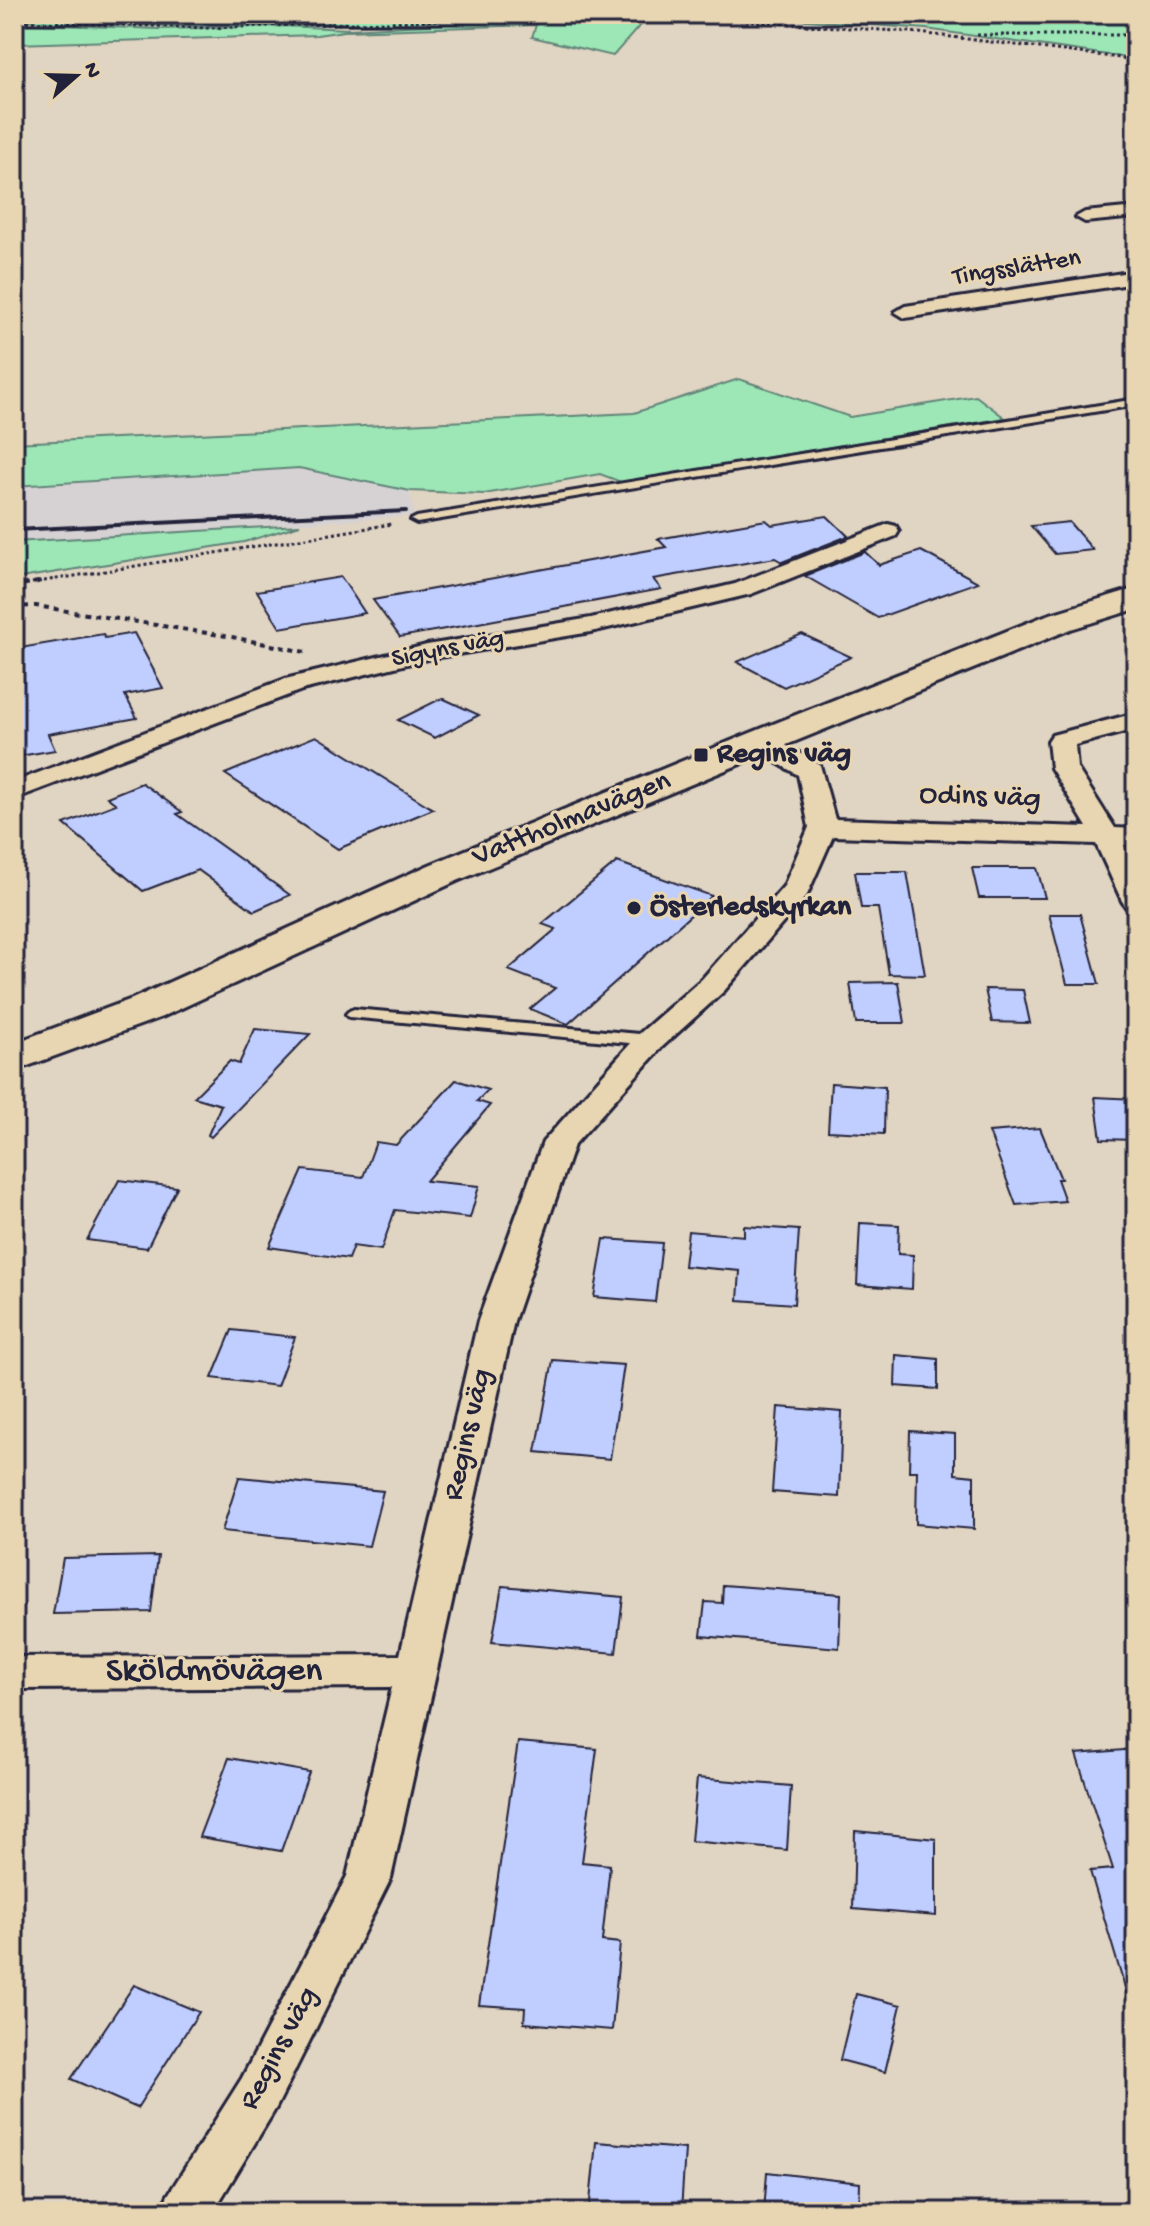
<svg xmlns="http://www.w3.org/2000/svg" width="1150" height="2226" font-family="'Gochi Hand',sans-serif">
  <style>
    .built { fill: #d6d2d4 }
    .green { fill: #9de7b6; stroke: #608478; stroke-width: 2 }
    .building { fill: #c0ceff; stroke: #22223b; stroke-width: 2 }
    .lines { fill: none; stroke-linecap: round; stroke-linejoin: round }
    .service-casing { stroke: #22223b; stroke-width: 6 }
    .minor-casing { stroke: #22223b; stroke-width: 6 }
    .secondary-casing { stroke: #22223b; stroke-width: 6 }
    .path-far1 { stroke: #22223b; stroke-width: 3; stroke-dasharray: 3 3; stroke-linecap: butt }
    .path { stroke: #22223b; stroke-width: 4; stroke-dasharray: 5 5; stroke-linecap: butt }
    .service { fill: #e8d6b3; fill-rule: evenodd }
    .minor { fill: #e8d6b3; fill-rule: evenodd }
    .secondary { fill: #e8d6b3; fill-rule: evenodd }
    .rail { stroke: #22223b; stroke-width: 4 }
    .poi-dot { fill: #22223b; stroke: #e8d6b3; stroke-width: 3 }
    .labels { text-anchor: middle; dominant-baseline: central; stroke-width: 6; stroke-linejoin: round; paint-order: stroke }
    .far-street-label { font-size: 26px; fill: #22223b; stroke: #e8d6b3 }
    .poi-label { font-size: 30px; font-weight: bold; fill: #22223b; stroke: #e8d6b3; text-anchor: start }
    .street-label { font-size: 30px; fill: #22223b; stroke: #e8d6b3 }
    .near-street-label { font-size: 36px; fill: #22223b; stroke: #e8d6b3 }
  </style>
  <rect width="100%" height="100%" fill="#e0d4c2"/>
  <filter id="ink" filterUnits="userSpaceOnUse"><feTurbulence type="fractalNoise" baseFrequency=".0125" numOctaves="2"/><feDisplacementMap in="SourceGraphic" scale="16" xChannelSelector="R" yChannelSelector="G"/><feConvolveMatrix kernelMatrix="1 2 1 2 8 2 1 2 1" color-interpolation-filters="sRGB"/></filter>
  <g filter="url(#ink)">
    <path class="built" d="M299 468 410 491 414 516 14 542V486Z"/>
    <g class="green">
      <path d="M14 14H1136V59L926 29 807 20 533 16 393 24 176 26 71 24 14 19Z"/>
      <path d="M537 19 643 22 613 56 532 37 536 25 344 31 317 35 14 44V23L159 29 282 26 349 29Z"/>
      <path d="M739 379 850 417 976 396 1005 418 621 482 600 474 484 494 410 491 299 468 14 486V443L634 413Z"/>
      <path d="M300 525 244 542 14 579V542Z"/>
    </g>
    <g class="building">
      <path d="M827 516 848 536 782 562 775 558 653 579 661 589 462 626 400 637 373 600 666 547 658 539 766 520 772 525Z"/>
      <path d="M1069 522 1093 550 1055 554 1031 526Z"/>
      <path d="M921 551 978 582 878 618 805 576 865 552 879 565Z"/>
      <path d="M341 577 365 613 280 628 257 591Z"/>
      <path d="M134 633 163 688 125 695 137 718 48 734 55 750 14 757V649L103 634 105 638Z"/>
      <path d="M802 634 851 657 784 687 737 662Z"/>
      <path d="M442 698 479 715 435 738 398 720Z"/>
      <path d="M316 736 433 809 338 849 225 774Z"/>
      <path d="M142 783 182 812 177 814 290 895 254 911 198 870 143 891 64 824 116 804 107 797Z"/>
      <path d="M617 862 712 896 568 1024 530 1009 555 988 508 970 556 929 542 924Z"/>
      <path d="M972 868H1037L1045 898H979Z"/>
      <path d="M855 872H907L925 975 889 974 878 908H861Z"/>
      <path d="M1049 914H1080L1099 984H1067Z"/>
      <path d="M898 982 905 1023H856L850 983Z"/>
      <path d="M985 989 1023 990 1030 1023 992 1022Z"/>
      <path d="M255 1029 310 1034 211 1137 208 1135 221 1105 194 1097 230 1061 239 1064Z"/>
      <path d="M456 1080 488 1090 477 1101 490 1105 426 1181 479 1186 470 1218 395 1210 381 1250 353 1246 348 1259 269 1247 303 1170 363 1177 376 1142 396 1145Z"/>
      <path d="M831 1083 885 1087 884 1134 828 1131Z"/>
      <path d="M1095 1097 1136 1099V1140L1101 1139Z"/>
      <path d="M1040 1128 1061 1179H1057L1065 1201 1016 1205 989 1132Z"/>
      <path d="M119 1180 177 1187 147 1248 87 1240Z"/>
      <path d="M860 1223 899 1225 898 1254 913 1255 912 1289 857 1285Z"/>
      <path d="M744 1226 799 1230 794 1304 738 1300 740 1271 684 1266 688 1231 744 1236Z"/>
      <path d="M604 1239 662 1243 655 1302 594 1297Z"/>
      <path d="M232 1330 295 1337 277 1386 212 1378Z"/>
      <path d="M896 1355 938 1359V1389L895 1386Z"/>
      <path d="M553 1360 624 1365 610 1459 536 1452Z"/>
      <path d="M778 1407 842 1412 839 1497 772 1492Z"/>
      <path d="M910 1431 955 1434V1474L974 1476V1529L916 1524 917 1471H909Z"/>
      <path d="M239 1477 383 1491 369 1546 222 1531Z"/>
      <path d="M158 1556 151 1612 53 1614 63 1558Z"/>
      <path d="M723 1585 841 1594 839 1648 701 1636 705 1602 722 1603Z"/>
      <path d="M502 1586 623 1597 616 1653 492 1642Z"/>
      <path d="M518 1742 597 1749 582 1862 610 1865 602 1941 620 1943 612 2030 524 2023 525 2008 479 2005Z"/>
      <path d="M1136 1749V1997L1128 1998 1090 1871 1113 1869 1076 1754Z"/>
      <path d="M229 1758 309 1772 281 1851 199 1837Z"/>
      <path d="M697 1778 791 1786 787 1850 691 1841Z"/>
      <path d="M855 1831 936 1839V1916L853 1909Z"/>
      <path d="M134 1985 199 2012 137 2108 71 2079Z"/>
      <path d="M856 1994 901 2005 885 2072 840 2060Z"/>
      <path d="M596 2142 685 2149 681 2212H589Z"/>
      <path d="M767 2172 860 2183 859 2212H764Z"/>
    </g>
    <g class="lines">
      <defs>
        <g id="service">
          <path d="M1136 399V405L417 523 411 520 417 517Z"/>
          <path d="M354 1009 651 1035 659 1040 651 1045 349 1017 346 1014 349 1011Z"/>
        </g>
        <g id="minor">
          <path d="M1136 207V217L1085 222 1076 217 1085 212Z"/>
          <path d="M1136 271V283L905 318 895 312 905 306Z"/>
          <path d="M888 524 896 526 899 531 896 536 751 594 591 632 427 659 302 690 14 799V782L285 679 427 645 591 618 735 584Z"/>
          <path d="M1136 713V729L1075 745 1077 768 1115 828 1136 829V845H1124L1136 870V910L1126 907 1122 901 1096 844 833 836 807 895 724 991 662 1047 574 1145 514 1321 391 1878 276 2108 213 2212H160L168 2195 242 2078 347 1876 392 1687 14 1689V1657L400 1655 478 1321 543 1142 640 1033 702 979 784 886 809 827 798 775 752 748 748 742 752 736H770L820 765 835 819 1087 827 1051 768 1048 741 1052 735Z"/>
        </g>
        <path id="secondary" d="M1136 588V609L1071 629 774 750 457 881 162 1017 14 1071V1043L132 999 429 865 748 734 1047 615Z"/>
      </defs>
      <use href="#service" class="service-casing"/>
      <use href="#minor" class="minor-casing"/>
      <use href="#secondary" class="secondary-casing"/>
      <g class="path-far1">
        <path d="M14 21 209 28 534 17H685L911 32 1136 60"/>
        <path d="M977 35H1136"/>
        <path d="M32 583 392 524"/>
      </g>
      <g class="path">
        <path d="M14 586 44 581"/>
        <path d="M14 607 36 606 232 637 305 652"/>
      </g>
      <use href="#service" class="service"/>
      <use href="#minor" class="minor"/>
      <use href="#secondary" class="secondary"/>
      <path class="rail" d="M14 530 406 511"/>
    </g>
  </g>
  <g class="poi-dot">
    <rect x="693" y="747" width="16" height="16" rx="4"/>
    <circle cx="634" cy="908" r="8"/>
  </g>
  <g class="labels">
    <g class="far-street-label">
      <text transform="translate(1017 269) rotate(-9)">Tingsslätten</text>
      <text transform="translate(448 650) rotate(-11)">Sigyns väg</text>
    </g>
    <g class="poi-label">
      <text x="717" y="755">Regins väg</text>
      <text x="650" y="908">Österledskyrkan</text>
    </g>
    <g class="street-label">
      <text transform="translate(980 798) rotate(2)">Odins väg</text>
      <text transform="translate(572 820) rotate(-22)">Vattholmavägen</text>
      <text transform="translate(469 1435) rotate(-77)">Regins väg</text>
      <text transform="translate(280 2049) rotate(-62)">Regins väg</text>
    </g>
    <g class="near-street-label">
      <text x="214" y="1672">Sköldmövägen</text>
    </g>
  </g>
  <rect width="1150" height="2226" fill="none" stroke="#e8d6b3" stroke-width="48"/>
  <rect x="24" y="24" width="1102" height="2178" fill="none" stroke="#22223b" stroke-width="3" filter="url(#ink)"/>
  <g transform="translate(76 76) rotate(70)" stroke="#e8d6b3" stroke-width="6" paint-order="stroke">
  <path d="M0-6L14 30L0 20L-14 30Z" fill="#22223b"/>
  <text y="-12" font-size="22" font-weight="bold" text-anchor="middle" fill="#22223b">N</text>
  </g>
</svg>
